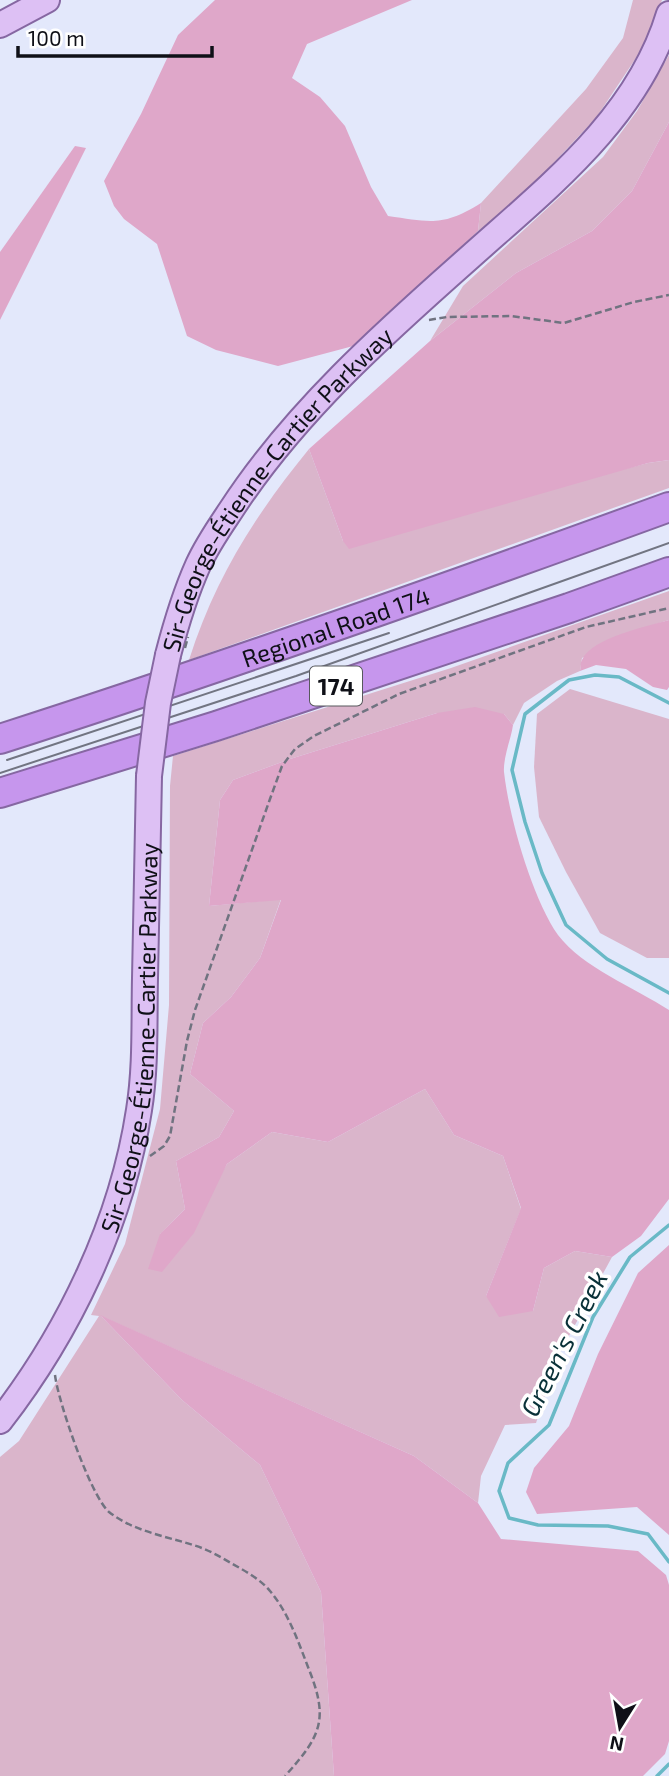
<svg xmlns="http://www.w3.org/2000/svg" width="669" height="1776" font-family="'Exo 2',sans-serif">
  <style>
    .green { fill: #dab5cb }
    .forest { fill: #dfa7c9 }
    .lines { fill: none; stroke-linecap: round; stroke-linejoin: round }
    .stream { stroke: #69b9c6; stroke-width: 3.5 }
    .primary-casing { stroke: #8667a2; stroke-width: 28 }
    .motorway-casing { stroke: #8667a2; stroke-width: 32 }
    .path { stroke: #707380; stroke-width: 2.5; stroke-dasharray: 7 3.5; stroke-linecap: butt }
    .primary { stroke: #ddc0f4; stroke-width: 24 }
    .motorway { stroke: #c696ed; stroke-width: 28 }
    .tram { stroke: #727582; stroke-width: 2 }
    .primary-bridge-casing { stroke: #8667a2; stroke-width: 28; stroke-linecap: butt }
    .path-bridge { stroke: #707380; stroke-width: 2.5; stroke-dasharray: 7 3.5; stroke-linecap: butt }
    .primary-bridge { stroke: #ddc0f4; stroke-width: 24 }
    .labels { text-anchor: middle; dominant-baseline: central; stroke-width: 7; stroke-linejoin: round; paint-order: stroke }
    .shield { fill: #fff; stroke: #57585d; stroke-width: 2 }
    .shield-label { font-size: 23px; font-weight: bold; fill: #0f1017 }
    .street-label { font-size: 24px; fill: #0f1017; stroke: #fff }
    .water-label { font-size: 26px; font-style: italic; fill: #093138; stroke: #fff }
  </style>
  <rect width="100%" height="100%" fill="#e3e8fb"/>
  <g class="green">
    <path d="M633 0H662L648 40 596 118 509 210 478 231 481 203 586 89 623 38Z"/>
    <path d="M669 55V122L632 191 592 231 516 273 430 341 463 286 603 157 637 111Z"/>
    <path d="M309 449 343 541 648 463 669 460V488L189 660C215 578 256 514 309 449Z"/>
    <path d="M669 591V620L627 633 582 658 580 671 557 681 524 703 513 725 504 714 437 713 290 759 233 780 220 800 209 906 281 899 260 958 231 997 203 1023 190 1074 234 1111 219 1137 176 1161 185 1209 160 1234 219 1178 227 1164 272 1132 328 1142 425 1089 454 1135 503 1156 521 1209 486 1296 533 1311 544 1268 575 1251 612 1257 557 1358 536 1423 505 1425 481 1476 478 1503 414 1456 101 1316 182 1400 260 1465 321 1592 334 1776H0V1457L19 1441 99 1316 91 1315 125 1244 160 1109 169 1005 170 786 173 756 451 668Z"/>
    <path d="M570 689 669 719V958H647L600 933 566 872 539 817 534 767 537 714Z"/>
  </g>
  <g class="forest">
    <path d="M215 0H412L307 44 292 78 320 97 345 126 371 187 388 216C430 222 443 227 481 203L478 231 357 345 278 366 216 350 187 336 157 244 124 219 114 206 104 181 141 114 178 35Z"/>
    <path d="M669 122V460L648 463 349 549 343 541 309 449 430 341 516 273 592 231 632 191Z"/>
    <path d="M75 146 86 148 0 320V252Z"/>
    <path d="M669 620V687L667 690 653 687 626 669 596 665 580 671C581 667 580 663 582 660 591 638 648 626 669 620Z"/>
    <path d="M475 707 504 714 513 725C511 739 503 758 504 772 509 817 532 898 558 935 582 967 635 988 669 1010V1199L641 1236 612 1257 575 1251 544 1268 533 1311 499 1317 486 1296 521 1208 503 1156 454 1135 425 1089 328 1142 272 1132 227 1164 194 1233 162 1272 148 1269 160 1234 185 1209 176 1161 219 1137 234 1111 190 1074 203 1023 231 997 260 958 281 900 209 906 220 800 233 780 290 759 437 713Z"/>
    <path d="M669 1245V1535L637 1507 537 1514 526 1492 534 1468 569 1426 598 1354 638 1273Z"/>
    <path d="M100 1315 414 1456 478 1503 501 1539 638 1551 666 1575 669 1585V1741L665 1754 643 1776H334L321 1592 260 1465 182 1400Z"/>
  </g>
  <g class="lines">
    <g class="stream">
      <path d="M669 703 619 677 595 675 569 680 525 714 512 770 525 822 542 873 566 925 607 959 669 993"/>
      <path d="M669 1225 630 1257 593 1317 549 1425 508 1463 499 1491 509 1518 538 1525 608 1526 648 1534 669 1562"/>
      <path d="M657 1776 669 1764"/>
    </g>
    <defs>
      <g id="primary">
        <path d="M0 25 47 0"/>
        <path id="s1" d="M168 655C176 624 185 594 198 565 207 545 219 528 231 510 294 413 384 333 470 257 547 188 638 118 669 14"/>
        <path id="s2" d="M0 1421C69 1332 122 1222 139 1110 146 1067 144 1022 145 978 146 911 148 844 149 776"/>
      </g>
      <g id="motorway">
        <path id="s3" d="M0 739C225 667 447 588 669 507"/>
        <path d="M0 793 216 726 569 608 669 572"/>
      </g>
    </defs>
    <use href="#primary" class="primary-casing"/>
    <use href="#motorway" class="motorway-casing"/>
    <g class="path">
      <path d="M429 320 447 317 511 316 564 323 634 302 669 295"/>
      <path d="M150 1156 164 1146 170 1136 187 1041 195 1010 270 799 282 766 295 749 314 736 399 694 586 627 669 608"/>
      <path d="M55 1375C58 1401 90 1495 109 1512 133 1531 165 1536 193 1545 207 1549 219 1556 231 1563 245 1571 260 1579 270 1591 288 1612 298 1641 308 1667 329 1719 322 1735 285 1776"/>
    </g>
    <use href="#primary" class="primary"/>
    <use href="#motorway" class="motorway"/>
    <g class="tram">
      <path d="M7 760 389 633"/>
      <path d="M0 773 296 676 669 543"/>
    </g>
    <defs>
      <path id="primary-bridge" d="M149 776 158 703 168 655"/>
    </defs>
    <use href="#primary-bridge" class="primary-bridge-casing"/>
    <path class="path-bridge" d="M185 648 188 637"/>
    <use href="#primary-bridge" class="primary-bridge"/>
  </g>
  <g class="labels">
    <rect class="shield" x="310" y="666.5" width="52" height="39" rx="5"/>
    <g class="shield-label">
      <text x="336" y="686">174</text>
    </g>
    <g class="street-label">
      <text stroke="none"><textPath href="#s1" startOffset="201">Sir-George-Étienne-Cartier Parkway</textPath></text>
      <text stroke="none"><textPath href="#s3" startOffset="354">Regional Road 174</textPath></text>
      <text stroke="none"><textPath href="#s2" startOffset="415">Sir-George-Étienne-Cartier Parkway</textPath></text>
    </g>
    <g class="water-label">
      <text transform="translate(563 1343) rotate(-63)">Green's Creek</text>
    </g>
  </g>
  <g transform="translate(620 1727) rotate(191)" stroke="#ffffff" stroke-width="5" paint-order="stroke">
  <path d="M0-5L12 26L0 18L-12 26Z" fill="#0f1017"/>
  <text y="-10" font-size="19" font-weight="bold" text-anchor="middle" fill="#0f1017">N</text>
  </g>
  <path d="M18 46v10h194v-10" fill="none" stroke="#0f1017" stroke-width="3.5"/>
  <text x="28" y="46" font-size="21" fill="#0f1017" stroke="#ffffff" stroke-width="5" paint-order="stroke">100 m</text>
</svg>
